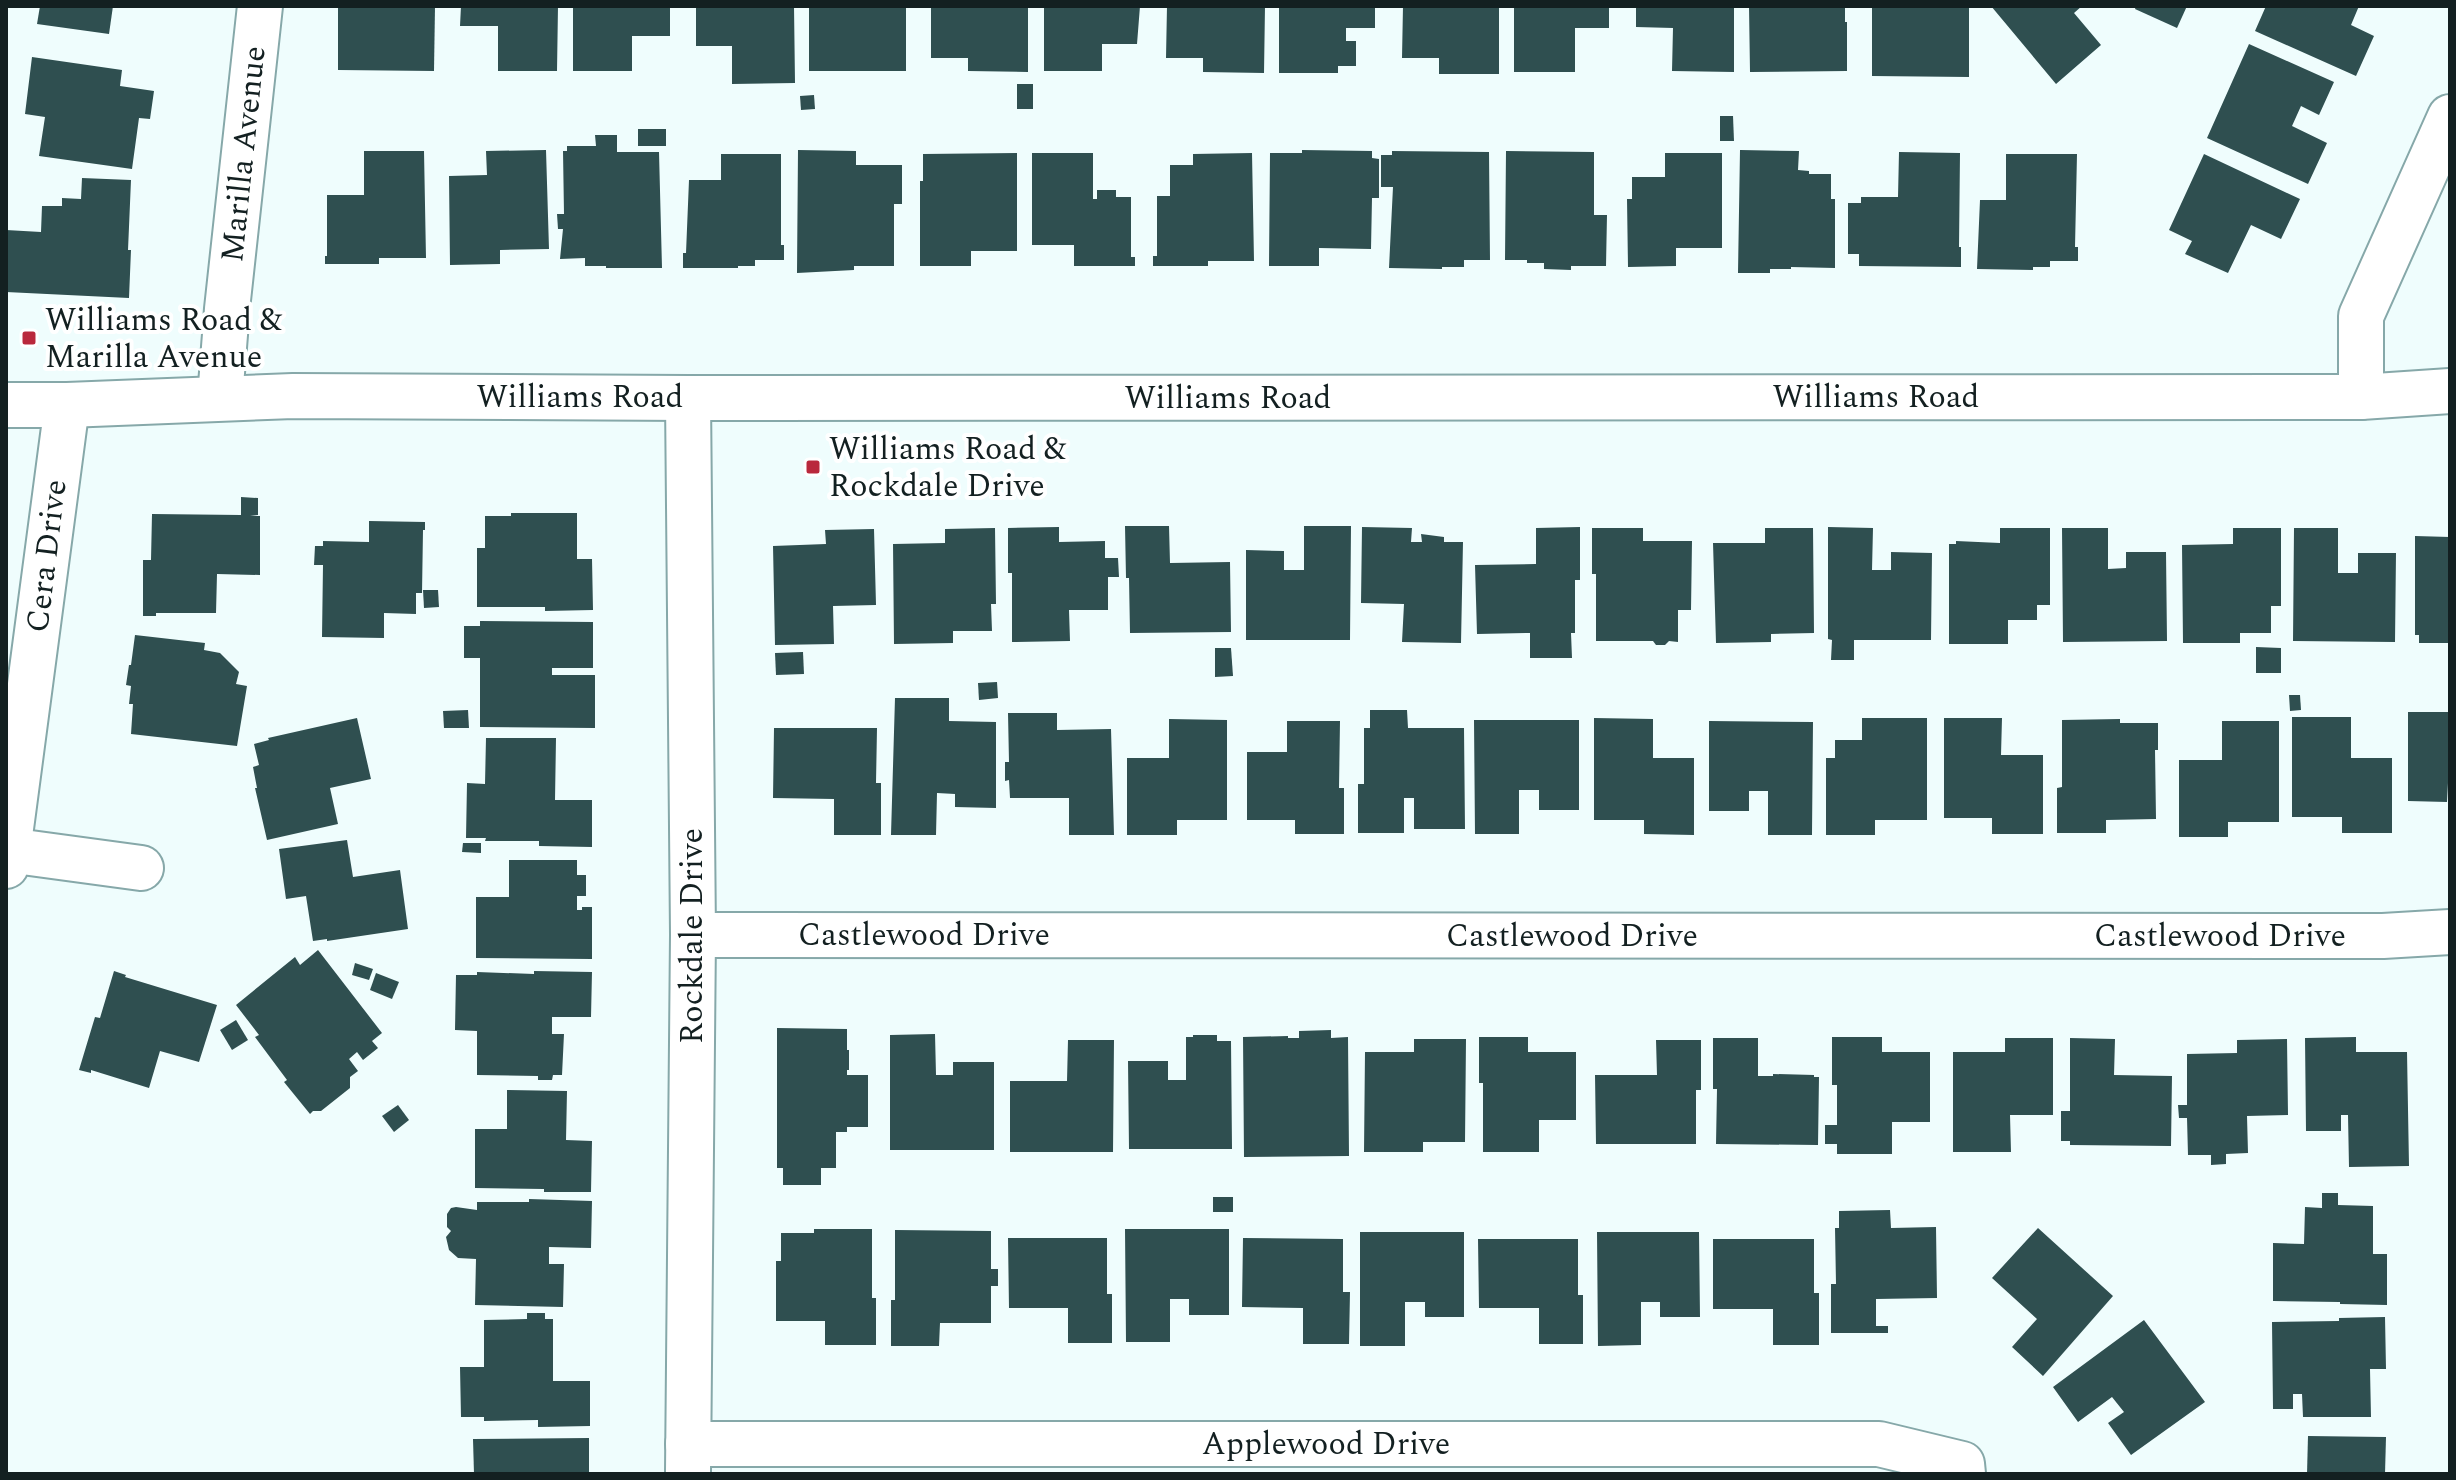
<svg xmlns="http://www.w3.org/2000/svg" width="2456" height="1480" font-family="Spectral,serif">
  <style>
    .building { fill: #2f4f50 }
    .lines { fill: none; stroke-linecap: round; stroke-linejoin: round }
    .minor-casing { stroke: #86a8a9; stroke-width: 48 }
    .minor { stroke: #fff; stroke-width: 44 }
    .poi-dot { fill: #b9283c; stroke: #fff; stroke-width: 3 }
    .labels { text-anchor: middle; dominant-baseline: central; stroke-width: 8; stroke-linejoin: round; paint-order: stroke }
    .street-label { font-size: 32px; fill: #132021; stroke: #fff }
    .poi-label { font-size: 32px; fill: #132021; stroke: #fff; text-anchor: start }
  </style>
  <rect width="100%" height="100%" fill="#effdfd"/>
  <g class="building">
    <path d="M40 6H113L109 34 37 24Z"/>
    <path d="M338 6H435L434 71 338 70Z"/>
    <path d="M461 6H558L557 71H498V26H460Z"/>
    <path d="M573 6H670V36H632V71H573Z"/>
    <path d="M696 6H794L795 83 732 84V46H696Z"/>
    <rect x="809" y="6" width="97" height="65"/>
    <path d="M931 6H1028V72L968 71V58H931Z"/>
    <path d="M1044 6H1140L1137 44H1102V71H1044Z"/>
    <path d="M1167 6H1265L1264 73 1203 72V58H1166Z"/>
    <path d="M1279 6H1375V28H1346V41H1356V66H1338V73H1279Z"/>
    <path d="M1403 6H1499V74H1439V58H1402Z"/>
    <path d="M1514 6H1609V28H1575V72H1514Z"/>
    <path d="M1636 6H1734V72L1672 71 1673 28 1636 27Z"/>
    <path d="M1749 6H1845V22H1847V71L1750 72Z"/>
    <path d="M1872 6H1969V77L1872 76Z"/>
    <path d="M1991 6H2082L2074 13 2101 45 2056 84Z"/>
    <path d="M2136 6H2187L2177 28 2135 9Z"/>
    <path d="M2266 6H2359L2351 25 2374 36 2356 76 2255 31Z"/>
    <path d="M2249 44 2334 82 2319 115 2301 106 2292 126 2327 143 2308 184 2207 138Z"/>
    <path d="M32 57 122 70 120 86 154 91 150 119 139 118 132 169 39 156 45 117 25 114Z"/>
    <rect x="1017" y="84" width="16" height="25"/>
    <path d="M814 95 815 109 801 110 800 96Z"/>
    <path d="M1720 116H1733L1734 141H1720Z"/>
    <rect x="638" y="129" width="28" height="17"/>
    <path d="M595 135H617V152H659L662 268H606V266H585V258L560 259 563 229H558L557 214H564L563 151H567V146H596Z"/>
    <path d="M546 150 549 249 500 250V264L450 265 449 176 487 175 486 151Z"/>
    <path d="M798 150 856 151V165H902V204H894V266H854V270L797 273Z"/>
    <path d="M1302 150 1372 151V158L1379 159V198H1372L1371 249 1319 248V266H1269L1270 153H1302Z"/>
    <path d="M1740 150 1799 151 1798 170 1809 171V174H1831V199H1835V268L1791 267V269H1770V273H1738Z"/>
    <path d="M364 151H424L426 258H379V264H325V256H327V195H364Z"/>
    <path d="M1392 151 1489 152 1490 260H1464V267H1442V269L1389 268 1393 187H1381V155H1392Z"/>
    <path d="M1506 151 1594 152V215H1607L1606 266H1571V270L1544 269V263H1527V260H1505Z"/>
    <path d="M1899 152 1960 153 1959 247H1961V267L1859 266V254H1848V203H1861V197H1898Z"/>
    <path d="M1017 153V251H971V266H920V181H923V154Z"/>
    <path d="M1032 153H1093V199H1097V190H1116V197H1131V257H1135V266H1074V245H1032Z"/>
    <path d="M1252 153 1254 261H1208V266H1153V256H1157V196H1170V165H1193V154Z"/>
    <path d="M1665 153H1722V248H1676V266L1628 267 1627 199H1632V177H1665Z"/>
    <path d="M721 154H781V245H784V260H755V266H738V268H683V253H686L689 180H721Z"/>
    <path d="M2006 154H2077L2075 247H2078V261H2050V267H2033V270L1977 269 1980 200H2006Z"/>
    <path d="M2204 154 2300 199 2281 239 2251 225 2228 273 2185 254 2192 241 2169 230Z"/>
    <path d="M82 178 131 180 128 250H131L129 298 6 292V230L41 232 42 206H62V198L81 199Z"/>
    <path d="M241 497 258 498V515L250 516H260V575L217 574 216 613H156V616H143V560H151L152 514 241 515Z"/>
    <path d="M511 513H577V559H592L593 610 545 611V607H477V548H485V516H511Z"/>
    <path d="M369 521 425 522V530H423L422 593H416V614L384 613V638L322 637 323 565H314L315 546H323V541L369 542Z"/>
    <path d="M1125 526H1169L1170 563 1230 562 1231 632 1130 633 1129 578H1126Z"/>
    <path d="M1304 526H1351L1350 640H1246V550L1284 551V570H1304Z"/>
    <path d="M1059 527V542L1105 541V558H1118L1119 577H1108V610H1069L1070 641 1012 642V573H1008V528Z"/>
    <path d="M1362 527 1412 528 1411 542H1422L1421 534 1444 537V542H1463L1461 643 1402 642 1404 604 1361 603Z"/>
    <path d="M1580 527V580H1575V633H1571L1572 658H1530V633L1477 634 1475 565 1536 564V528Z"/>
    <path d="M1828 527 1873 528 1872 570H1891V552L1932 553 1931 640H1854V660H1831L1832 640 1828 639Z"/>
    <path d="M995 528 996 604H991L992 631H953V643L894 644 893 544 945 543V529Z"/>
    <path d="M1592 528H1643V541H1692L1691 610H1678V642L1669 641 1665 645H1656L1653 641H1596V574H1592Z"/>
    <path d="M1765 528H1813L1814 633 1771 634V642L1716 643 1713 543H1765Z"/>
    <path d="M2000 528H2050V605H2037V620H2008V644H1949V544H1956V541L2000 543Z"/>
    <path d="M2062 528H2108V569L2126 568V552H2166L2167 641 2063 642Z"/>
    <path d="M2233 528H2281V606H2271V633H2240V643H2183L2182 545 2233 544Z"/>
    <path d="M2294 528H2338V573H2358V553H2396L2395 642 2293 641Z"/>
    <path d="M874 529 876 605 833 606 834 644 775 645 773 546 826 544 825 530Z"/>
    <path d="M2415 536 2450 537V643H2419V635H2415Z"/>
    <path d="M423 590H438L439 607 424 608Z"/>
    <path d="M480 621 593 622V668H552V675H595V728L480 727V658H464V626H480Z"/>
    <path d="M135 635 205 643 204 650 220 653 239 672 236 684 247 686 237 746 131 734 133 704H129L131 686 126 685 129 665H131Z"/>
    <path d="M2256 647 2281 648V673H2256Z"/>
    <path d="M1215 648H1231L1233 676 1215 677Z"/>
    <path d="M803 652 804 674 776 675 775 653Z"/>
    <path d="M997 682 998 698 979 700 978 683Z"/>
    <path d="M2289 695H2300L2301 710 2290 711Z"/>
    <path d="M895 698H949V721L996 722V808L955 807V794L937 793 936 835H891Z"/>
    <path d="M468 710 469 728H444L443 711Z"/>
    <path d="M1370 710H1407L1408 728H1464L1465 829H1414V798H1404V833H1358V784H1364V728H1370Z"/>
    <path d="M2408 712H2450V783H2448L2447 802 2408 801Z"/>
    <path d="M1008 713H1057V730L1111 729 1114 835H1069V798H1010L1009 780 1005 781V762H1009Z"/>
    <path d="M2292 717H2351V758H2392V833H2342V817H2292Z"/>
    <path d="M357 718 371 779 330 788 338 824 267 840 255 788H257L253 767 259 765 254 744 269 740 268 738Z"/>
    <path d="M1594 718 1653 719V758H1694V835L1644 834V820H1594Z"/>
    <path d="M1862 718H1927V820H1875V835H1826V758H1835V740H1862Z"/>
    <path d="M1944 718H2002L2001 755H2043V834H1992V818H1944Z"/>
    <path d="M1169 719 1227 720V820H1177V835H1127V758H1169Z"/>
    <path d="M2120 719V723H2158V750H2155L2156 819 2106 820V833H2057V788L2062 787V720Z"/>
    <path d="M1474 720H1579V810H1539V790H1519V834H1475Z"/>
    <path d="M1287 721H1340L1339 788H1344V834H1295V820H1247V752H1287Z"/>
    <path d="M1709 721 1813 722 1812 835H1768V791H1749V811H1709Z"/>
    <path d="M2222 721H2279V822H2228V837H2179V760H2222Z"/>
    <path d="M774 728H877L876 783H881V835H834V799L773 798Z"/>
    <path d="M486 738H556L555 800H592V847L539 846V841H485L486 838H466L467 783 485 784Z"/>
    <path d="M347 840 353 877 400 870 408 929 327 941V939L313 941 306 896 286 899 279 849Z"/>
    <path d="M463 843H481V853L462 852Z"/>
    <path d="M509 860H577V875H586V896H577V910H582V907H592V959L476 958V897H509Z"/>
    <path d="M318 950 382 1033 372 1041 378 1048 363 1060 357 1052 349 1059 358 1071 350 1077V1088L321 1111H313L310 1114 284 1082 287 1080 255 1037 259 1035 236 1005 295 957 300 965Z"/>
    <path d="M355 963 373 969 369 980 352 975Z"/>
    <path d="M114 971 126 975 125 977 217 1005 199 1062 160 1051 149 1088 91 1070V1073L79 1070 95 1017 100 1018Z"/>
    <path d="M534 971 592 972 591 1017H552V1034H564L562 1075H553L552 1080H538V1076L477 1075V1031L455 1030 456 975H477V972L534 974Z"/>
    <path d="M376 973 399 982 392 999 370 990Z"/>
    <path d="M236 1020 248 1040 232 1050 220 1030Z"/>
    <path d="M777 1028 847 1029V1050H849V1070H847V1075H868V1127H847V1132H836V1168H821V1185H783V1168H777Z"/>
    <path d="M1331 1030V1038L1348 1037 1349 1156 1244 1157 1243 1037 1288 1036V1038H1299V1031Z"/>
    <path d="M935 1034 936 1075H953V1062H994V1150H890V1035Z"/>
    <path d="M1193 1035H1217V1041H1231L1232 1149H1129L1128 1061H1168V1080H1186V1037H1193Z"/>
    <path d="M1479 1037H1528V1052H1576V1120H1539V1152H1483V1083H1479Z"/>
    <path d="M1832 1037H1882V1052H1930V1122H1892V1154H1837V1144H1825V1125H1837V1085H1832Z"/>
    <path d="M2356 1037V1052H2407L2409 1166 2349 1167 2348 1115H2341V1131H2306L2305 1038Z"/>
    <path d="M1713 1038H1758V1076H1773V1074L1814 1075V1077H1819L1818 1145 1716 1144 1717 1089H1713Z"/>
    <path d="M2005 1038H2053V1115H2010L2011 1152H1953V1052H2005Z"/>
    <path d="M2070 1038 2115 1039 2114 1075 2172 1076 2171 1146 2070 1145V1141H2061V1111H2070Z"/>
    <path d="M1414 1039H1466L1465 1142H1423V1152H1364L1365 1052H1414Z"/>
    <path d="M2287 1039 2288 1115 2247 1116 2248 1153 2226 1154V1164L2211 1165V1155H2188L2187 1118H2179L2178 1105H2187V1054L2237 1053V1040Z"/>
    <path d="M1068 1040H1114L1113 1152H1010V1081H1067Z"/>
    <path d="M1656 1040H1701V1090H1696V1144H1596L1595 1075H1657Z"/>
    <path d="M507 1090 567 1091 566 1140 592 1141 591 1192H544V1189L475 1188V1129H507Z"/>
    <path d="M398 1105 409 1120 394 1132 382 1116Z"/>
    <path d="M2322 1193H2338V1205L2373 1206V1254H2387V1305L2340 1304V1302L2273 1301V1243L2304 1244 2305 1207 2322 1208Z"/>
    <rect x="1213" y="1197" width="20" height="15"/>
    <path d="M529 1199 592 1201 591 1248 549 1247V1264H564L563 1307 475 1305 476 1259 458 1258 449 1250 446 1237 451 1231 447 1227V1214L451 1208 456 1207 477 1210V1202H529Z"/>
    <path d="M1890 1210 1891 1228 1936 1227 1937 1298 1876 1299V1326H1888V1333H1831V1284H1836L1835 1228H1839V1211Z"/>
    <path d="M2038 1228 2113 1296 2043 1376 2012 1347 2037 1319 1992 1278Z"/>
    <path d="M814 1229H872V1298H876V1345H825V1321H776V1261H781V1233H814Z"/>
    <path d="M1125 1229H1229V1315H1189V1299H1170V1342H1126Z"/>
    <path d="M895 1230 991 1231V1269H998V1286H991V1323H940L939 1346H891V1300H895Z"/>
    <path d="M1360 1232H1464V1317H1425V1302H1405V1346H1360Z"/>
    <path d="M1597 1232H1699L1700 1317H1660V1302H1641V1345L1598 1346Z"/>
    <path d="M1008 1238H1107V1294H1112V1343H1068V1308H1009Z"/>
    <path d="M1243 1238 1343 1239V1292H1350L1349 1344H1303V1308L1242 1307Z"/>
    <path d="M1478 1239H1578V1295H1583V1344H1539V1308H1479Z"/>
    <path d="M1713 1239H1814V1293H1819V1345H1773V1309H1713Z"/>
    <path d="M527 1313H545V1319H553V1381H590V1426L538 1427V1420L484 1421V1417H461L460 1367H484V1320L527 1319Z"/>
    <path d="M2385 1317 2386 1369H2370L2371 1417H2303L2302 1394H2293V1409H2273L2272 1322 2339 1321V1318Z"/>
    <path d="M2144 1320 2205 1402 2131 1455 2108 1423 2124 1412 2112 1397 2078 1422 2053 1387Z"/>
    <path d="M2308 1436 2386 1437 2385 1474H2307Z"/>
    <path d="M589 1438V1474H474L473 1439Z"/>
  </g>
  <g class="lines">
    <defs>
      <g id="minor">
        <path d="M2361 397V316L2450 117"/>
        <path d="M220 398 227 309 260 6"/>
        <path d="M6 405H67L293 396 688 398 2361 397 2450 391"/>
        <path d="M8 850 141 868"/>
        <path d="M6 866 67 405"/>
        <path d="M693 935 2383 936 2450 932"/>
        <path d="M688 1444H1879L1962 1464 1963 1474"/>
        <path d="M688 1472 693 935 688 398"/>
      </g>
    </defs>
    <use href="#minor" class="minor-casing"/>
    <use href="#minor" class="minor"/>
  </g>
  <g class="poi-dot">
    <rect x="21" y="330" width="16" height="16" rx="4"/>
    <rect x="805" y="459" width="16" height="16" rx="4"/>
  </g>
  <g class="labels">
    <g class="street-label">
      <text transform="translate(244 154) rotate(-84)">Marilla Avenue</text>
      <text x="580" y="397">Williams Road</text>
      <text x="1876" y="397">Williams Road</text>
      <text x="1228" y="398">Williams Road</text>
      <text transform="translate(47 556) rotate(-83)">Cera Drive</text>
      <text x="924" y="935">Castlewood Drive</text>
      <text transform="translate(692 936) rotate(-90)">Rockdale Drive</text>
      <text x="1572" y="936">Castlewood Drive</text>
      <text x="2220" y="936">Castlewood Drive</text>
      <text x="1326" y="1444">Applewood Drive</text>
    </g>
    <g class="poi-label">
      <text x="45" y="320">Williams Road &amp;<tspan x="45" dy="37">Marilla Avenue</tspan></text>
      <text x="829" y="449">Williams Road &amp;<tspan x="829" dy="37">Rockdale Drive</tspan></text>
    </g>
  </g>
  <rect width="2456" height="1480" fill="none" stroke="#132021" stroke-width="16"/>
</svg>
